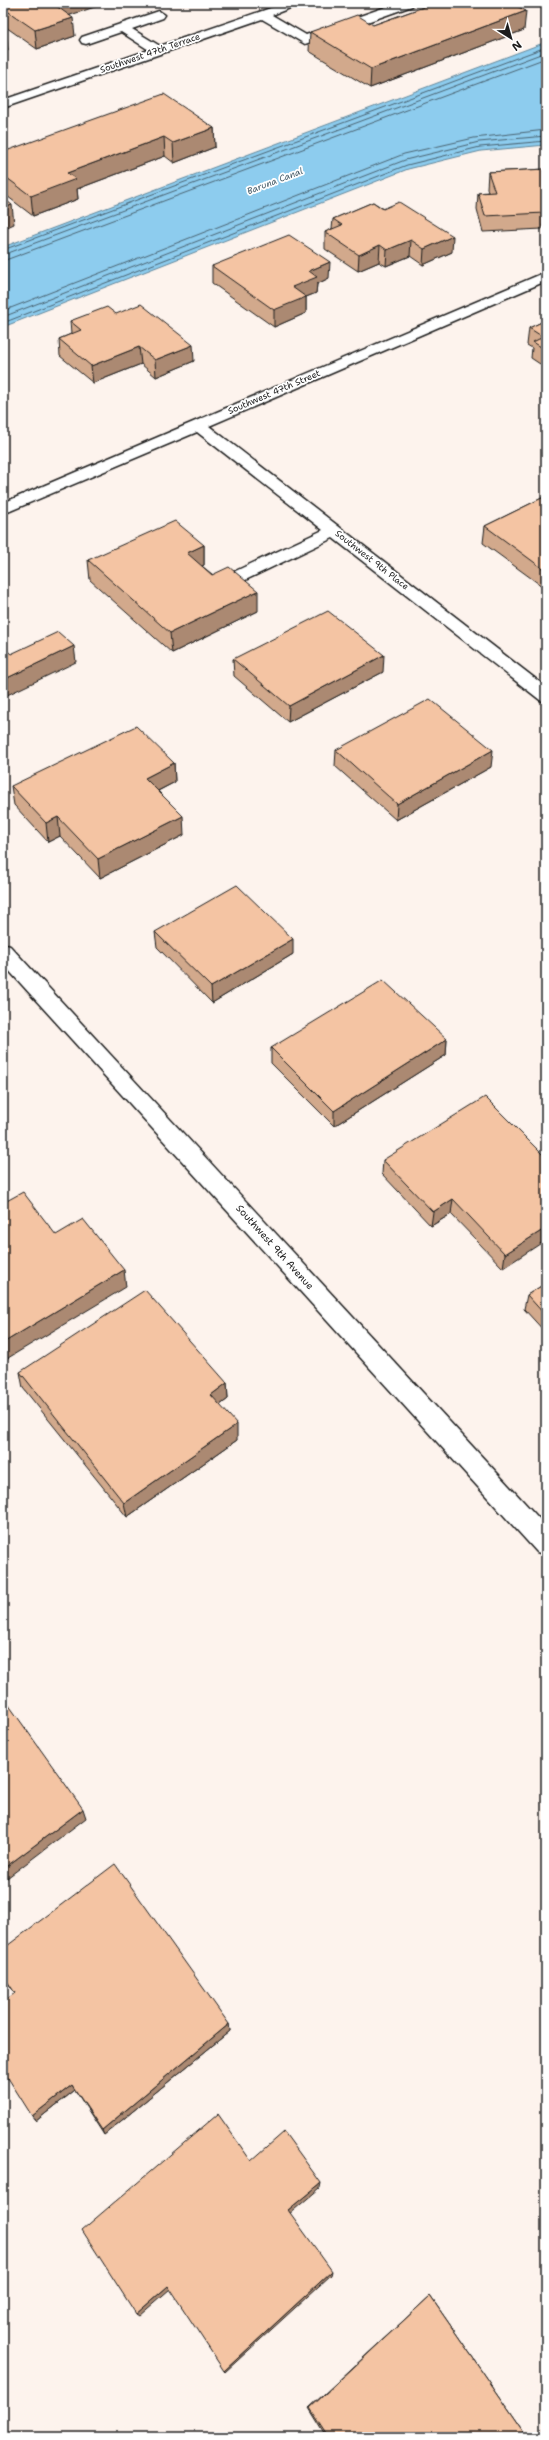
<svg xmlns="http://www.w3.org/2000/svg" width="549" height="2440" font-family="'Shantell Sans',sans-serif">
  <style>
    .water { fill: #8dccee; stroke: #60869a }
    .lines { fill: none; stroke-linecap: round; stroke-linejoin: round }
    .shore { stroke: #496270; stroke-width: 1 }
    .minor-casing { stroke: #1c1c1c; stroke-width: 3 }
    .minor { fill: #fff; fill-rule: evenodd }
    .wall { fill: #d2a98c; stroke: #1c1c1c }
    .shaded-wall { fill: #ab8972; stroke: #1c1c1c }
    .building { fill: #f4c4a3; stroke: #1c1c1c }
    .labels { text-anchor: middle; dominant-baseline: central; stroke-width: 3.5; stroke-linejoin: round; paint-order: stroke }
    .far-street-label { font-size: 9px; fill: #1c1c1c; stroke: #fff }
    .far-water-label { font-size: 9px; font-style: italic; fill: #445a66; stroke: #fff }
    .street-label { font-size: 10px; fill: #1c1c1c; stroke: #fff }
  </style>
  <rect width="100%" height="100%" fill="#fdf3ed"/>
  <filter id="ink" filterUnits="userSpaceOnUse"><feTurbulence type="fractalNoise" baseFrequency=".025" numOctaves="2"/><feDisplacementMap in="SourceGraphic" scale="8" xChannelSelector="R" yChannelSelector="G"/><feConvolveMatrix kernelMatrix="1 2 1 2 8 2 1 2 1" color-interpolation-filters="sRGB"/></filter>
  <g filter="url(#ink)">
    <path class="water" d="M546 42V145L481 151 408 169 3 327V247Z"/>
    <g class="lines">
      <g class="shore">
        <path d="M3 250 546 47"/>
        <path d="M3 255 546 52"/>
        <path d="M3 261 546 58"/>
        <path d="M3 311 404 154 474 138 546 130"/>
        <path d="M3 317 405 160 479 142 546 136"/>
        <path d="M3 323 407 165 480 147 546 141"/>
      </g>
      <defs>
        <g id="minor">
          <path d="M285 3H303L272 15 306 35 397 3H414L412 6 305 44 262 19 3 108V100L149 50 121 32 86 44 82 43 80 40 82 37 159 11 165 15 163 18 132 29 160 46Z"/>
          <path d="M546 272V281L209 426 546 687V702L540 700 333 538 237 584H225L223 580 225 576 323 530 197 432 3 514V503Z"/>
          <path d="M3 944 10 946 546 1526V1555L537 1552 3 964Z"/>
        </g>
      </defs>
      <use href="#minor" class="minor-casing"/>
      <use href="#minor" class="minor"/>
    </g>
    <g class="wall">
      <path d="M3 3 70 15 75 36 37 49 3 25Z"/>
      <path d="M429 3H511L524 30 370 88 309 51 310 32 373 25 429 5Z"/>
      <path d="M214 128 215 147 174 163 165 156 77 189 78 199 33 216 3 193V152Z"/>
      <path d="M546 169V224H543L542 229 483 232 477 209 478 193 488 192 487 188 488 172Z"/>
      <path d="M373 202 452 252 423 265 410 256 386 266 379 262 358 271 325 249V232L332 229 333 219Z"/>
      <path d="M212 266 329 278 317 284 316 293 306 297V313L274 327 212 283Z"/>
      <path d="M116 314 194 361 156 377 141 364 93 383 60 356 59 339 71 334 70 321Z"/>
      <path d="M546 320V368L531 358 532 348 527 345 529 328Z"/>
      <path d="M546 496V589L483 543 485 526Z"/>
      <path d="M204 545V565L202 566 258 611 172 653 90 580 88 560Z"/>
      <path d="M233 659 383 672 288 722 234 676Z"/>
      <path d="M336 750 491 767 396 820 335 766Z"/>
      <path d="M174 763 175 782 158 791 184 835 100 878 60 836 48 842 14 805 11 786Z"/>
      <path d="M155 932 293 954 212 1003 157 947Z"/>
      <path d="M447 1039 446 1055 334 1126 271 1063V1048Z"/>
      <path d="M546 1158 503 1268 451 1214 431 1226 382 1174 383 1160Z"/>
      <path d="M546 1283V1333L524 1309 527 1295Z"/>
      <path d="M20 1372 227 1383 228 1399 220 1405 237 1440 127 1517 23 1388Z"/>
      <path d="M3 1949 229 2024 230 2031 104 2135 75 2090 36 2121 32 2116 15 1993 3 1976Z"/>
      <path d="M430 2296 528 2437H327L309 2408Z"/>
    </g>
    <g class="shaded-wall">
      <path d="M50 3H107L52 21Z"/>
      <path d="M167 3H174L167 6Z"/>
      <path d="M526 11 524 30 370 88 371 69Z"/>
      <path d="M73 18 75 36 37 49 35 30Z"/>
      <path d="M6 34 8 50 3 52V36Z"/>
      <path d="M214 128 215 147 174 163 173 143Z"/>
      <path d="M164 137 165 156 77 189 78 199 33 216 31 196 67 173Z"/>
      <path d="M12 205 14 224 3 229V208Z"/>
      <path d="M453 236 452 252 423 265 424 249Z"/>
      <path d="M411 240 410 256 386 266 387 250Z"/>
      <path d="M380 245 379 262 358 271 359 255Z"/>
      <path d="M330 262 329 278 317 284 316 293 306 297V313L274 327V310L292 287 309 271Z"/>
      <path d="M193 345 194 361 156 377 155 360Z"/>
      <path d="M139 347 141 364 93 383 91 366Z"/>
      <path d="M204 545V565L188 573 187 553Z"/>
      <path d="M258 591V611L172 653 170 633Z"/>
      <path d="M3 629 4 638 3 639Z"/>
      <path d="M74 646 76 662 3 697V680Z"/>
      <path d="M384 655 383 672 288 722 289 706Z"/>
      <path d="M493 750 491 767 396 820 397 804Z"/>
      <path d="M174 763 175 782 146 797 145 778Z"/>
      <path d="M183 816 184 835 100 878 98 859Z"/>
      <path d="M58 817 60 836 48 842 46 823Z"/>
      <path d="M293 939V954L212 1003 211 987Z"/>
      <path d="M447 1039 446 1055 334 1126V1111Z"/>
      <path d="M453 1199 451 1214 431 1226 433 1212Z"/>
      <path d="M546 1228V1240L503 1268 505 1254Z"/>
      <path d="M124 1270 126 1287 3 1361V1343Z"/>
      <path d="M227 1383 228 1399 212 1411 211 1395Z"/>
      <path d="M237 1424V1440L127 1517 124 1503Z"/>
      <path d="M83 1809 86 1818 3 1881V1869Z"/>
      <path d="M229 2024 230 2031 104 2135 102 2130Z"/>
      <path d="M72 2085 75 2090 36 2121 32 2116Z"/>
      <path d="M321 2183 320 2188 288 2215V2210Z"/>
      <path d="M332 2271 331 2275 225 2372 224 2371Z"/>
      <path d="M168 2286 170 2289 139 2316 136 2314Z"/>
    </g>
    <g class="building">
      <path d="M3 3H52L73 18 35 30 3 8Z"/>
      <path d="M435 3H511L526 11 371 69 310 32 357 15 373 25Z"/>
      <path d="M3 32 6 34 3 36Z"/>
      <path d="M164 94 214 128 173 143 164 137 67 173 76 179 31 196 3 175V152Z"/>
      <path d="M546 169V208H543L544 213 485 216 478 193 495 192 488 172Z"/>
      <path d="M3 198 12 205 3 208Z"/>
      <path d="M373 202 383 209 399 202 453 236 424 249 411 240 387 250 380 245 359 255 325 232 342 225 333 219Z"/>
      <path d="M289 235 330 262 309 271 317 277 292 287 306 297 274 310 212 266Z"/>
      <path d="M141 304 193 345 155 360 139 347 91 366 59 339 81 330 70 321 107 307 116 314Z"/>
      <path d="M546 320V350L533 342 543 337 529 328Z"/>
      <path d="M546 496V571L485 526Z"/>
      <path d="M175 521 204 545 187 553 212 575 229 567 258 591 170 633 88 560Z"/>
      <path d="M328 611 384 655 289 706 233 659Z"/>
      <path d="M58 632 74 646 3 680V647L11 654Z"/>
      <path d="M430 699 493 750 397 804 336 750Z"/>
      <path d="M136 726 174 763 145 778 183 816 98 859 58 817 46 823 11 786Z"/>
      <path d="M237 885 293 939 211 987 155 932Z"/>
      <path d="M383 980 447 1039 334 1111 271 1048Z"/>
      <path d="M485 1097 546 1158V1228L505 1254 453 1199 433 1212 383 1160Z"/>
      <path d="M23 1192 56 1235 83 1219 124 1270 3 1343V1203Z"/>
      <path d="M546 1283V1316L527 1295Z"/>
      <path d="M145 1290 227 1383 211 1395 237 1424 124 1503 20 1372Z"/>
      <path d="M3 1697 83 1809 3 1869Z"/>
      <path d="M115 1864 229 2024 102 2130 72 2085 32 2116 3 2070V2002L15 1993 3 1975V1949Z"/>
      <path d="M218 2114 251 2161 284 2132 321 2183 288 2210 332 2271 224 2371 168 2286 136 2314 82 2230Z"/>
      <path d="M430 2296 528 2437H329L310 2408Z"/>
    </g>
  </g>
  <g class="labels">
    <g class="far-street-label">
      <text transform="translate(150 53) rotate(-19)">Southwest 47th Terrace</text>
      <text transform="translate(274 392) rotate(-23)">Southwest 47th Street</text>
      <text transform="translate(372 560) rotate(38)">Southwest 9th Place</text>
    </g>
    <g class="far-water-label">
      <text transform="translate(275 181) rotate(-21)">Baruna Canal</text>
    </g>
    <g class="street-label">
      <text transform="translate(275 1247) rotate(48)">Southwest 9th Avenue</text>
    </g>
  </g>
  <rect width="549" height="2440" fill="none" stroke="#fff" stroke-width="16"/>
  <rect x="8" y="8" width="533" height="2424" fill="none" stroke="#1c1c1c" stroke-width="1.5" filter="url(#ink)"/>
  <g transform="translate(511 38) rotate(143)" stroke="#ffffff" stroke-width="3" paint-order="stroke">
  <path d="M0-3L7 15L0 10L-7 15Z" fill="#1c1c1c"/>
  <text y="-6" font-size="11" font-weight="bold" text-anchor="middle" fill="#1c1c1c">N</text>
  </g>
</svg>
